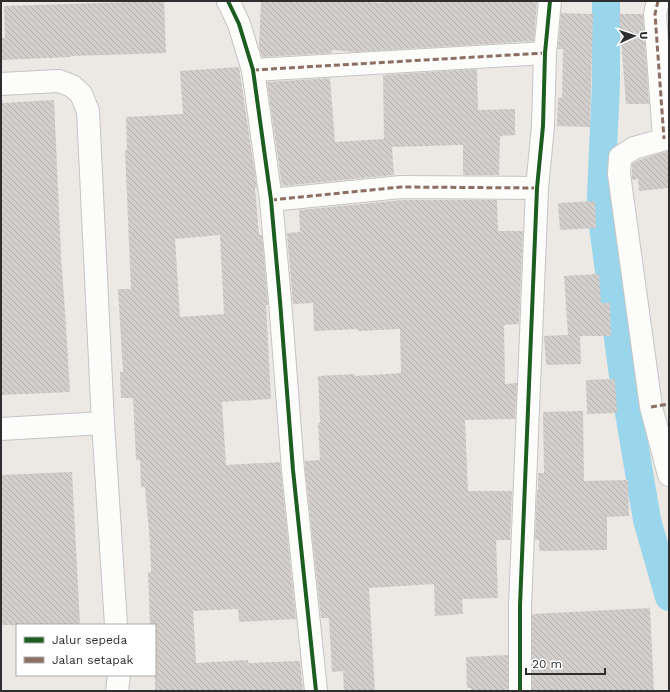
<svg xmlns="http://www.w3.org/2000/svg" width="670" height="692" font-family="'Work Sans',sans-serif">
  <style>
    .lines { fill: none; stroke-linecap: round; stroke-linejoin: round }
    .canal { stroke: #99d6ec; stroke-width: 28 }
    .building { fill: url(#building-back-hatch); fill-rule: evenodd }
    .minor-casing { stroke: #c5c4c5; stroke-width: 24 }
    .minor { stroke: #fcfcfb; stroke-width: 22 }
    .quiet { stroke: #8d6e63; stroke-width: 3; stroke-dasharray: 6 3; stroke-linecap: butt }
    .cycleway-casing { stroke: #fff; stroke-width: 6 }
    .cycleway { stroke: #1b5e20; stroke-width: 4 }
  </style>
  <defs>
    <pattern id="building-back-hatch" width="6" height="6" patternUnits="userSpaceOnUse"><rect width="6" height="6" fill="#d1cecb"/><path d="M-1 5l2 2M0 0l6 6M5-1l2 2" fill="none" stroke="#b4b1af"/></pattern>
  </defs>
  <rect width="100%" height="100%" fill="#ece8e4"/>
  <g class="lines">
    <path class="canal" d="M606 1V82L601 197 602 219 624 383 647 520 669 597"/>
  </g>
  <g class="building">
    <path d="M164 1 166 53 71 56V57L1 60V38H5L4 6Z"/>
    <path d="M261 1H352L383 3V1H537L534 41 356 52 332 50V53L262 57 259 47Z"/>
    <path d="M561 13 593 14 590 127 557 126 558 98H562L563 49H558Z"/>
    <path d="M619 14H643L649 104H626Z"/>
    <path d="M239 67 257 188H255L259 235H262L268 305H266L271 399 222 402 226 465 280 462 296 619 239 622 238 609 193 611 196 663 248 660V663L300 661 303 691H155V625H150L148 572H151L150 543 145 487H141L140 460H136L133 398H121L120 372H123L118 289H131L125 150H127L126 117 183 114 180 71ZM220 235 224 314 180 317 175 239Z"/>
    <path d="M477 69 478 110 515 109V135L500 136 499 175H463V145L392 147 394 175 282 186 267 82 330 78 335 142 384 139 383 75Z"/>
    <path d="M54 100 61 255 65 311 70 392 1 395V103Z"/>
    <path d="M668 151H669V188L639 191 638 179 632 180V164L639 160Z"/>
    <path d="M402 200H497L498 231H523L519 324 504 325 505 384 517 383 515 419 465 420 468 491H512L510 540H496L498 598 462 599 463 614 435 616 434 584 369 588 375 691H344L343 671 332 672 329 618H321L305 469V461L320 460 318 423H320L318 376 355 374V376L401 373 400 329 358 331V329L314 331 313 303 293 304 287 233 300 232 299 210Z"/>
    <path d="M595 201 596 228 560 230 558 203Z"/>
    <path d="M599 274 601 303H610L611 336H580L581 364 546 365 544 336 568 335 564 276Z"/>
    <path d="M615 379 617 413 587 414 586 380Z"/>
    <path d="M583 411 584 481 628 480 629 516 607 517V550L539 551V540H535L537 490H538V473H544L543 412Z"/>
    <path d="M72 472 80 625H1V475Z"/>
    <path d="M650 608 654 691H532V614Z"/>
    <path d="M508 655V691H471V688H467L466 657Z"/>
  </g>
  <g class="lines">
    <defs>
      <g id="minor">
        <path d="M228 1 239 24 253 70 271 200 280 301 293 470 316 691"/>
        <path d="M658 1 655 14 664 139"/>
        <path d="M253 70 545 53"/>
        <path d="M1 84 59 81 72 86 81 94 88 111 103 423 116 625"/>
        <path d="M669 138 634 148 620 157 619 174 651 407 669 475"/>
        <path d="M271 200 401 187 537 188"/>
        <path d="M1 429 103 423"/>
        <path d="M117 691 119 675"/>
        <path d="M520 691V606L537 188 543 126 545 53 550 1"/>
      </g>
    </defs>
    <use href="#minor" class="minor-casing"/>
    <use href="#minor" class="minor"/>
    <g class="quiet">
      <path d="M658 1 655 14 664 139"/>
      <path d="M253 70 545 53"/>
      <path d="M271 200 401 187 537 188"/>
      <path d="M651 407 669 404"/>
    </g>
    <defs>
      <g id="cycleway">
        <path d="M228 1 239 24 253 70 271 200 280 301 293 470 316 691"/>
        <path d="M520 691V606L537 188 543 126 545 53 550 1"/>
      </g>
    </defs>
    <use href="#cycleway" class="cycleway-casing"/>
    <use href="#cycleway" class="cycleway"/>
  </g>
  <rect width="670" height="692" fill="none" stroke="#2e2e2e" stroke-width="4"/>
  <rect x="16" y="624" width="140" height="52" fill="#ffffff" stroke="#ababab"/>
  <rect x="24" y="637" width="20" height="6" fill="#1b5e20" stroke="#ababab"/>
  <text x="52" y="644" font-size="12" fill="#2e2e2e">Jalur sepeda</text>
  <rect x="24" y="657" width="20" height="6" fill="#8d6e63" stroke="#ababab"/>
  <text x="52" y="664" font-size="12" fill="#2e2e2e">Jalan setapak</text>
  <g transform="translate(634 36) rotate(87)" stroke="#ffffff" stroke-width="3" paint-order="stroke">
  <path d="M0-3L7 15L0 10L-7 15Z" fill="#2e2e2e"/>
  <text y="-6" font-size="11" font-weight="bold" text-anchor="middle" fill="#2e2e2e">U</text>
  </g>
  <path d="M526 668v6h79v-6" fill="none" stroke="#2e2e2e" stroke-width="2"/>
  <text x="532" y="668" font-size="12" fill="#2e2e2e" stroke="#ffffff" stroke-width="3" paint-order="stroke">20 m</text>
</svg>
